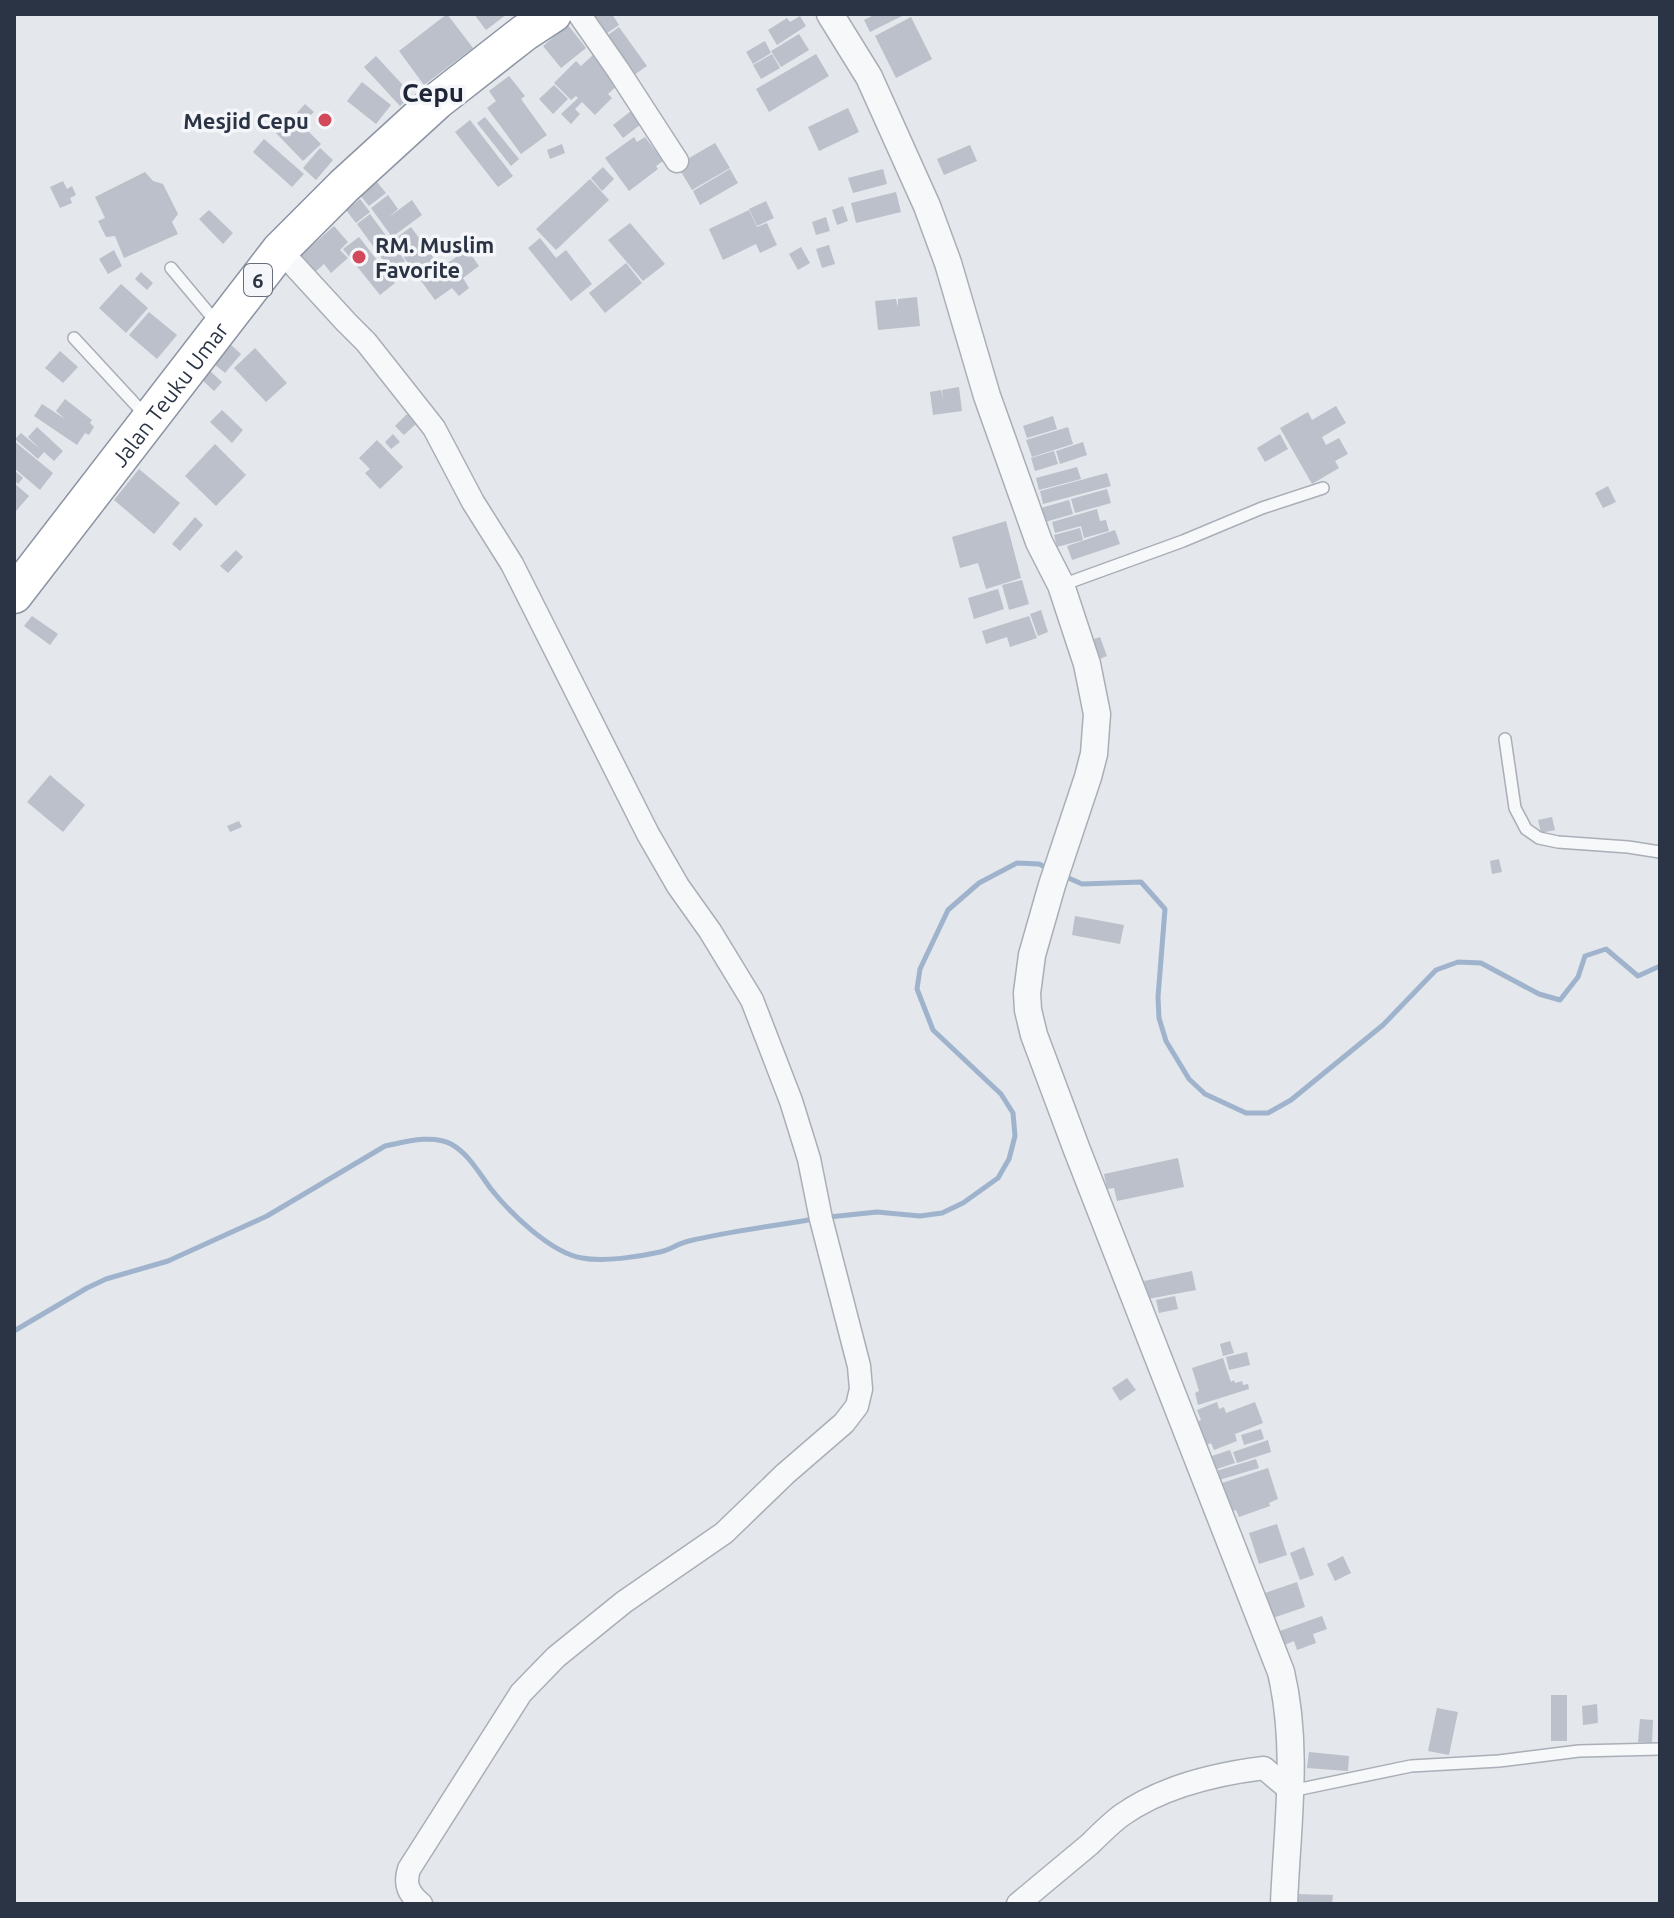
<svg xmlns="http://www.w3.org/2000/svg" width="1674" height="1918" font-family="Ubuntu,sans-serif">
  <style>
    .lines { fill: none; stroke-linecap: round; stroke-linejoin: round }
    .stream { stroke: #9fb4cc; stroke-width: 5 }
    .building { fill: #bbc0ca }
    .service-casing { stroke: #a9aeb7; stroke-width: 14 }
    .minor-casing { stroke: #a9aeb7; stroke-width: 25 }
    .tertiary-casing { stroke: #a9aeb7; stroke-width: 29 }
    .trunk-casing { stroke: #8b94a3; stroke-width: 39 }
    .service { stroke: #f7f8fa; stroke-width: 11 }
    .minor { stroke: #f7f8fa; stroke-width: 22 }
    .tertiary { stroke: #f7f8fa; stroke-width: 26 }
    .trunk { stroke: #fff; stroke-width: 36 }
    .poi-dot { fill: #d1495b; stroke: #f4f6f9; stroke-width: 3 }
    .labels { text-anchor: middle; dominant-baseline: central; stroke-width: 7; stroke-linejoin: round; paint-order: stroke }
    .shield { fill: #f4f6f9; stroke: #676e7b; stroke-width: 2 }
    .shield-label { font-size: 20px; font-weight: bold; fill: #2b3445 }
    .poi-label { font-size: 22px; font-weight: bold; fill: #2b3445; stroke: #f4f6f9; text-anchor: end }
    .street-label { font-size: 22px; fill: #2b3445; stroke: #f4f6f9 }
    .quarter-label { font-size: 26px; font-weight: bold; fill: #1d2536; stroke: #f4f6f9 }
  </style>
  <rect width="100%" height="100%" fill="#e4e7ec"/>
  <g class="lines">
    <g class="stream">
      <path d="M1064 876 1082 884 1141 882 1165 909 1158 997 1159 1018 1166 1041 1189 1079 1205 1094 1246 1113H1268L1291 1100 1383 1025 1436 970 1458 962 1481 963 1539 994 1560 1000 1578 977 1585 956 1606 949 1638 976 1660 966"/>
      <path d="M829 1217 877 1212 920 1216 942 1213 963 1203 998 1178 1009 1159 1015 1136 1013 1113 1001 1094 933 1030 917 989 920 969 948 910 979 883 1017 863 1039 864 1047 868"/>
      <path d="M14 1331 87 1288 106 1279 168 1261 267 1216 385 1146C405 1142 432 1134 451 1144 469 1154 479 1173 491 1189 510 1213 551 1253 582 1258 604 1262 638 1257 660 1252 670 1250 679 1243 689 1241 730 1231 773 1226 815 1219"/>
    </g>
  </g>
  <g class="building">
    <path d="M447 14 473 48 424 85 399 51Z"/>
    <path d="M474 14H507L486 30Z"/>
    <path d="M590 14H612L619 25 600 38Z"/>
    <path d="M876 14H906L870 32 864 20Z"/>
    <path d="M800 16 806 26 777 45 768 30 787 18 790 22Z"/>
    <path d="M911 17 932 59 896 78 875 36Z"/>
    <path d="M568 25 586 48 561 68 543 46Z"/>
    <path d="M619 27 647 66 631 77 604 38Z"/>
    <path d="M799 34 809 50 781 67 771 51Z"/>
    <path d="M765 41 771 53 753 64 746 52Z"/>
    <path d="M594 54 621 82 608 94 612 98 595 115 582 102 575 109 580 114 571 124 561 114 578 98 576 96 571 100 554 83 576 61 581 66Z"/>
    <path d="M772 54 780 68 761 79 753 65Z"/>
    <path d="M816 54 829 76 769 112 756 89Z"/>
    <path d="M376 56 412 95 400 106 364 67Z"/>
    <path d="M509 76 525 96 521 99 547 135 521 154 487 108 496 101 489 91Z"/>
    <path d="M362 82 391 105 376 124 347 101Z"/>
    <path d="M554 85 568 99 553 114 539 99Z"/>
    <path d="M305 104 314 112 305 120 297 113Z"/>
    <path d="M635 108 645 121 623 138 613 125Z"/>
    <path d="M848 108 859 132 819 151 808 127Z"/>
    <path d="M293 116 321 144 303 161 276 133Z"/>
    <path d="M485 117 519 159 511 166 477 123Z"/>
    <path d="M470 120 513 176 498 187 455 132Z"/>
    <path d="M634 137 637 142 645 137 663 161 656 166 658 169 629 191 605 158Z"/>
    <path d="M264 139 304 174 292 187 253 152Z"/>
    <path d="M715 143 730 168 692 190 677 165Z"/>
    <path d="M562 144 565 153 550 159 547 150Z"/>
    <path d="M970 145 977 161 944 175 937 159Z"/>
    <path d="M320 148 333 160 316 180 303 168Z"/>
    <path d="M603 167 614 179 602 191 591 178Z"/>
    <path d="M730 169 738 183 700 205 693 191Z"/>
    <path d="M883 169 887 184 853 193 848 178Z"/>
    <path d="M145 172 153 181 163 184 178 214 172 222 178 234 124 258 115 236 106 237 98 221 105 218 95 197Z"/>
    <path d="M590 179 609 200 556 250 536 229Z"/>
    <path d="M63 181 67 189 72 186 76 195 70 198 72 203 60 208 50 187Z"/>
    <path d="M377 182 386 193 369 206 360 195Z"/>
    <path d="M896 192 901 212 856 223 851 203Z"/>
    <path d="M388 195 398 209 389 217 412 200 422 215 392 237 371 208Z"/>
    <path d="M360 199 370 212 356 223 346 210Z"/>
    <path d="M766 201 774 218 757 226 749 209Z"/>
    <path d="M843 206 848 221 837 225 832 210Z"/>
    <path d="M209 210 233 233 223 244 199 219Z"/>
    <path d="M749 210 757 227 767 223 777 245 760 253 756 244 723 260 709 229Z"/>
    <path d="M370 214 405 261 391 271 357 224Z"/>
    <path d="M826 217 830 231 816 235 812 222Z"/>
    <path d="M630 223 665 264 643 281 608 240Z"/>
    <path d="M334 226 348 242 340 250 348 258 331 273 324 264 313 274 299 257Z"/>
    <path d="M411 227 441 268 467 249 479 266 463 278 469 288 459 296 452 288 435 300 392 241Z"/>
    <path d="M359 237 395 283 380 295 343 249Z"/>
    <path d="M540 238 556 258 566 250 592 284 571 301 528 248Z"/>
    <path d="M829 245 835 264 822 268 816 249Z"/>
    <path d="M801 247 810 263 798 270 789 254Z"/>
    <path d="M114 250 122 266 108 274 99 259Z"/>
    <path d="M626 263 642 283 605 313 589 293Z"/>
    <path d="M141 272 153 283 147 290 135 279Z"/>
    <path d="M121 284 148 308 126 333 99 308Z"/>
    <path d="M917 297 920 326 878 330 875 301 896 299 898 307V299Z"/>
    <path d="M149 312 177 335 157 359 129 335Z"/>
    <path d="M230 344 241 354 225 373 213 363Z"/>
    <path d="M255 348 287 383 266 402 234 368Z"/>
    <path d="M60 351 78 367 63 383 45 368Z"/>
    <path d="M208 369 222 382 214 391 200 378Z"/>
    <path d="M959 387 962 411 933 415 930 392 941 390 943 400 942 390Z"/>
    <path d="M65 399 92 420 90 423 94 427 89 435 85 433 77 445 34 416 42 404 65 419 56 411Z"/>
    <path d="M1336 406 1346 423 1322 437 1326 445 1339 438 1348 454 1335 461 1339 468 1312 484 1280 428 1308 412 1312 420Z"/>
    <path d="M222 410 243 430 232 443 210 422Z"/>
    <path d="M407 414 416 424 404 435 395 426Z"/>
    <path d="M1053 416 1057 429 1027 438 1023 426Z"/>
    <path d="M37 427 63 451 54 461 44 452 38 459 15 439 21 433 40 449 28 437Z"/>
    <path d="M1068 427 1073 444 1032 457 1026 440Z"/>
    <path d="M393 434 400 442 391 449 385 442Z"/>
    <path d="M1280 434 1288 449 1265 462 1257 448Z"/>
    <path d="M377 440 403 467 380 489 365 473 370 469 359 458Z"/>
    <path d="M14 441 53 473 40 490 14 468Z"/>
    <path d="M1083 442 1087 455 1060 464 1056 451Z"/>
    <path d="M215 444 246 475 216 506 185 476Z"/>
    <path d="M1054 451 1058 464 1035 471 1031 458Z"/>
    <path d="M1077 467 1081 479 1039 490 1036 478Z"/>
    <path d="M139 469 180 503 154 534 114 500Z"/>
    <path d="M14 470 23 478 18 484 14 480Z"/>
    <path d="M1107 473 1111 486 1043 504 1040 491Z"/>
    <path d="M14 483 29 496 16 511 14 509Z"/>
    <path d="M1608 486 1616 502 1603 508 1595 493Z"/>
    <path d="M1107 489 1111 503 1075 513 1071 499Z"/>
    <path d="M1069 500 1073 514 1045 522 1041 508Z"/>
    <path d="M1097 509 1100 521 1106 520 1109 531 1084 538 1081 526 1055 533 1052 522Z"/>
    <path d="M195 517 203 525 180 551 172 544Z"/>
    <path d="M1006 521 1021 578 986 589 978 563 960 568 952 537Z"/>
    <path d="M1080 528 1083 540 1057 547 1054 535Z"/>
    <path d="M1115 530 1120 544 1072 560 1067 546Z"/>
    <path d="M236 550 243 557 228 573 220 566Z"/>
    <path d="M1022 580 1029 604 1009 610 1002 585Z"/>
    <path d="M998 589 1004 609 974 619 968 598Z"/>
    <path d="M1041 610 1048 632 1038 636 1030 614Z"/>
    <path d="M32 616 58 634 50 645 24 626Z"/>
    <path d="M1029 616 1037 638 1010 647 1007 637 986 644 982 631Z"/>
    <path d="M1100 637 1107 656 1092 662 1085 642Z"/>
    <path d="M50 775 85 805 63 832 27 802Z"/>
    <path d="M1552 817 1555 830 1541 833 1538 820Z"/>
    <path d="M239 821 242 827 230 832 227 826Z"/>
    <path d="M1499 859 1502 872 1492 874 1490 861Z"/>
    <path d="M1075 916 1124 925 1120 944 1072 935Z"/>
    <path d="M1178 1158 1184 1187 1117 1201 1114 1188 1107 1189 1104 1174Z"/>
    <path d="M1192 1271 1196 1290 1148 1299 1144 1281Z"/>
    <path d="M1175 1296 1178 1309 1159 1313 1156 1300Z"/>
    <path d="M1230 1341 1234 1353 1223 1356 1220 1344Z"/>
    <path d="M1247 1352 1250 1365 1229 1370 1226 1357Z"/>
    <path d="M1223 1358 1231 1382 1234 1380 1235 1383 1242 1381 1243 1385 1248 1384 1249 1389 1198 1405 1195 1393 1199 1391 1192 1368Z"/>
    <path d="M1127 1378 1136 1390 1120 1401 1112 1388Z"/>
    <path d="M1217 1402 1219 1409 1224 1407 1226 1413 1255 1402 1263 1423 1235 1434 1237 1441 1214 1450 1211 1443 1204 1446 1194 1423 1201 1420 1197 1410Z"/>
    <path d="M1261 1429 1264 1439 1244 1445 1241 1435Z"/>
    <path d="M1268 1440 1271 1452 1237 1463 1233 1452Z"/>
    <path d="M1230 1450 1235 1463 1214 1470 1209 1457Z"/>
    <path d="M1256 1459 1259 1468 1219 1480 1216 1471Z"/>
    <path d="M1268 1468 1278 1499 1269 1503 1270 1506 1239 1517 1236 1510 1225 1514 1216 1485Z"/>
    <path d="M1277 1524 1287 1555 1259 1564 1249 1533Z"/>
    <path d="M1304 1547 1314 1575 1300 1580 1290 1553Z"/>
    <path d="M1343 1556 1351 1573 1335 1581 1327 1564Z"/>
    <path d="M1297 1582 1305 1607 1273 1618 1265 1593Z"/>
    <path d="M1322 1616 1327 1629 1313 1634 1316 1643 1297 1650 1294 1641 1282 1646 1277 1632Z"/>
    <rect x="1551" y="1695" width="16" height="46"/>
    <path d="M1597 1704 1598 1723 1583 1725 1582 1706Z"/>
    <path d="M1437 1708 1458 1712 1449 1755 1428 1751Z"/>
    <path d="M1640 1719 1653 1720 1652 1743 1638 1742Z"/>
    <path d="M1309 1752 1349 1756 1348 1771 1307 1768Z"/>
    <path d="M1295 1894 1333 1895 1332 1904H1294Z"/>
  </g>
  <g class="lines">
    <defs>
      <g id="service">
        <path d="M171 268 217 323"/>
        <path d="M74 338 147 417"/>
        <path d="M1062 585 1183 541 1262 508 1323 488"/>
        <path d="M1505 739 1515 808 1526 829 1539 838 1558 842 1628 847 1660 852"/>
        <path d="M1291 1791 1411 1766 1499 1761 1579 1751 1660 1749"/>
      </g>
      <g id="minor">
        <path d="M579 14 618 70 677 161"/>
        <path d="M280 250 346 322 366 342 434 428 473 502 512 564 648 834 678 886 710 931 752 1000 791 1101 809 1159 821 1219 859 1366 861 1389 857 1406 844 1423 785 1474 724 1533 624 1602 556 1657 521 1693 409 1869C404 1885 409 1894 421 1904"/>
        <path d="M1018 1904C1042 1884 1066 1864 1090 1844 1100 1834 1111 1823 1122 1815 1163 1786 1215 1774 1264 1768L1291 1791"/>
      </g>
      <path id="tertiary" d="M830 14 869 77 927 206 948 263 987 396 1039 542 1061 585 1087 664 1097 714 1094 754 1088 777 1052 885 1032 955 1027 993 1028 1010 1034 1035 1077 1150 1281 1672C1299 1748 1287 1827 1284 1904"/>
      <g id="trunk">
        <path id="s1" d="M14 595 280 250 344 186 437 101 524 33 553 14"/>
      </g>
    </defs>
    <use href="#service" class="service-casing"/>
    <use href="#minor" class="minor-casing"/>
    <use href="#tertiary" class="tertiary-casing"/>
    <use href="#trunk" class="trunk-casing"/>
    <use href="#service" class="service"/>
    <use href="#minor" class="minor"/>
    <use href="#tertiary" class="tertiary"/>
    <use href="#trunk" class="trunk"/>
  </g>
  <g class="poi-dot">
    <circle cx="325" cy="120" r="8"/>
    <circle cx="359" cy="257" r="8"/>
  </g>
  <g class="labels">
    <rect class="shield" x="244" y="264" width="28" height="32" rx="6"/>
    <g class="shield-label">
      <text x="258" y="280">6</text>
    </g>
    <g class="poi-label">
      <text x="309" y="120">Mesjid Cepu</text>
      <text x="375" y="244" text-anchor="start">RM. Muslim<tspan x="375" dy="25">Favorite</tspan></text>
    </g>
    <g class="street-label">
      <text stroke="none"><textPath href="#s1" startOffset="254">Jalan Teuku Umar</textPath></text>
    </g>
    <g class="quarter-label">
      <text x="433" y="92">Cepu</text>
    </g>
  </g>
  <rect width="1674" height="1918" fill="none" stroke="#2b3445" stroke-width="32"/>
</svg>
